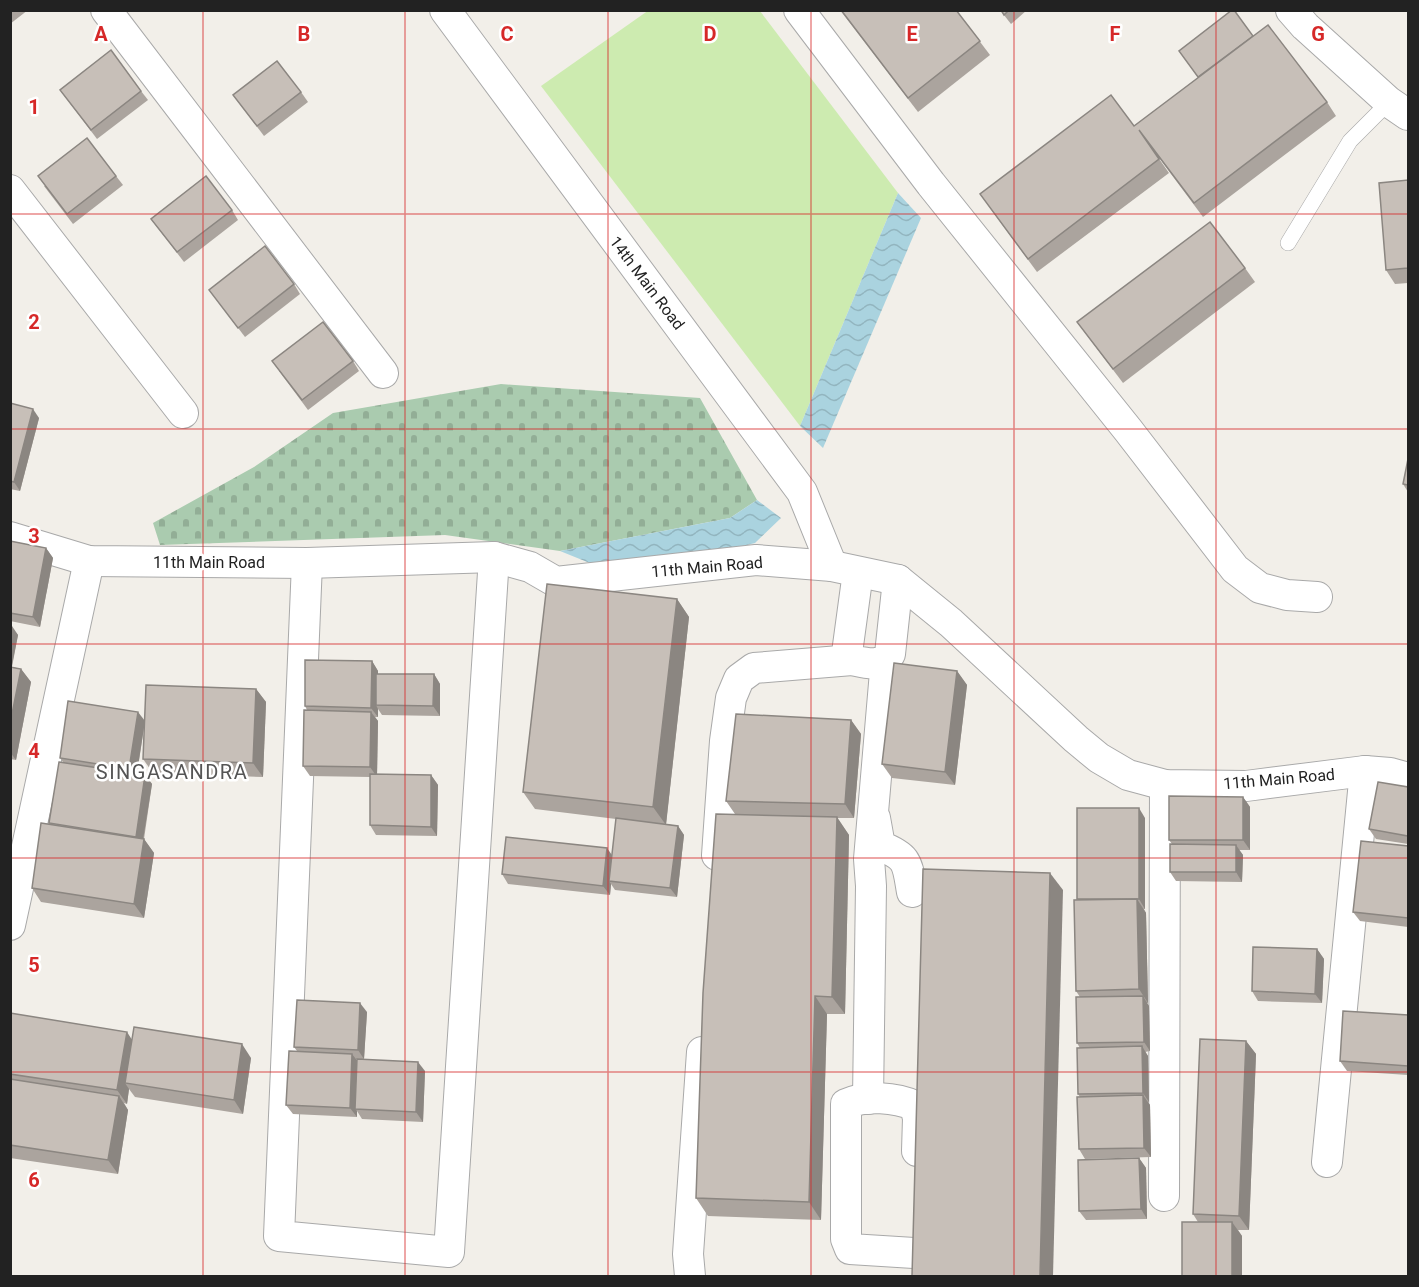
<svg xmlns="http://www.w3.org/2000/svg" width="1419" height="1287" font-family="Roboto,sans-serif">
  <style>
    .grass { fill: #cdebb0 }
    .cemetery { fill: url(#cemetery-stones) }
    .water { fill: url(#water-waves) }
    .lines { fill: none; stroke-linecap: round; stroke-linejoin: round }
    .lane-casing { stroke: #a9a9a9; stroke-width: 16 }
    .street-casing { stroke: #a9a9a9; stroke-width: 32 }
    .lane { stroke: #fff; stroke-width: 15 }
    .street { stroke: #fff; stroke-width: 30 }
    .wall { fill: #aba49e }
    .shaded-wall { fill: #8b8681 }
    .building { fill: #c7bfb8; stroke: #8b8681; stroke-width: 1.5 }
    .grid { fill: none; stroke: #d62828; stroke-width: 1.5; stroke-opacity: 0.55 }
    .labels { text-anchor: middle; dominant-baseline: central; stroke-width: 5; stroke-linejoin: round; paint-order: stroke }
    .street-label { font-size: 16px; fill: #222; stroke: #fff }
    .quarter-label { font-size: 20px; letter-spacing: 1.5px; fill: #555; stroke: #fff }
    .grid-label { font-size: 20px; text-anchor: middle; font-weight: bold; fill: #d62828; stroke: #fff; stroke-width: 5; stroke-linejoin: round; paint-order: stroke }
  </style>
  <defs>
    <pattern id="cemetery-stones" width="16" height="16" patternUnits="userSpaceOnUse" patternTransform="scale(1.5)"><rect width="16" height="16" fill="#aacbaf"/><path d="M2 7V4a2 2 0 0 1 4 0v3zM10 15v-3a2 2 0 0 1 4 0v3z" fill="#92ae96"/></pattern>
    <pattern id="water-waves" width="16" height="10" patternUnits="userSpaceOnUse" patternTransform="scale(1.5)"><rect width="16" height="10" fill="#aad3df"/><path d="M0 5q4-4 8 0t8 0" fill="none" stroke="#92b5bf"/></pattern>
  </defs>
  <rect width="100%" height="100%" fill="#f2efe9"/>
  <path class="grass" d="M649 10 760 11 898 193 800 426 541 86Z"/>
  <path class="cemetery" d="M501 384 700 398 757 500 730 518 560 551 445 535 160 545 153 523 254 467 333 413Z"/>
  <g class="water">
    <path d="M898 193 921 218 823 448 800 426Z"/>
    <path d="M757 500 781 518 755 543 724 551 607 570 560 551 730 518Z"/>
  </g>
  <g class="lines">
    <defs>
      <path id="lane" d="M1288 243 1350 141 1389 102"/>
      <g id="street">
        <path d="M106 10 383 373"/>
        <path d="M445 10 802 492 832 566"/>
        <path d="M799 10 931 184 1128 430 1235 569 1260 588 1287 595 1317 597"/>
        <path d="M1291 10 1305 26 1389 102 1408 115"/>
        <path d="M10 190 183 413"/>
        <path d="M10 537 89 561 307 563 494 557 530 567 556 582 756 560 832 566 898 580 951 623 1076 739 1099 758 1128 775 1165 785 1246 786 1365 771 1390 773 1408 778"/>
        <path d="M307 563 279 1236 449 1252 494 557"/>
        <path d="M858 572 847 653 852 660C866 663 881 668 890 654L898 580"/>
        <path d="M875 818 880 846C909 857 907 863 912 892"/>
        <path d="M717 855 725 741 731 698 739 679 754 668 852 660"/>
        <path d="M10 925 89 561"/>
        <path d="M868 1099 871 886 869 859 886 660"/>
        <path d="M1327 1162 1365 771"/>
        <path d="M1164 1196 1165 785"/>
        <path d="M914 1253 850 1249 846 1239V1104C865 1095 896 1097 915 1106L918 1118 917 1151"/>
        <path d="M690 1276 688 1254 702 1052"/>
      </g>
    </defs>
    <use href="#lane" class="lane-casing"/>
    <use href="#street" class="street-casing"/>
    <use href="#lane" class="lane"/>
    <use href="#street" class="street"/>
  </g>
  <g class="wall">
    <path d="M10 10H28L10 24Z"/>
    <path d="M840 10H956L990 55 918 112Z"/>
    <path d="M1000 10H1027L1011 24Z"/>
    <path d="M1253 36 1327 102 1336 116 1203 217 1148 143 1169 173 1037 272 990 208 1134 126Z"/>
    <path d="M60 90 141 91 148 100 97 139Z"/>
    <path d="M301 92 308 102 264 136 233 95Z"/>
    <path d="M116 176 123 185 73 224 44 186Z"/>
    <path d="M1408 180V283L1395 284 1386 270Z"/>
    <path d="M232 210 238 220 184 262 151 219Z"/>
    <path d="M1245 268 1255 282 1123 383 1077 322Z"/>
    <path d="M294 284 300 294 245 337 216 299Z"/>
    <path d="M353 361 359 371 308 410 279 371Z"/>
    <path d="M10 403 39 418 20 491 10 489Z"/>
    <path d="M1408 459V492L1403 484Z"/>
    <path d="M10 541 46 548 53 558 40 627 10 621Z"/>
    <path d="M677 599 689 617 666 824 678 826 684 835 677 897 615 890 611 884 610 895 508 884 502 874 612 855 616 819 535 809 523 792Z"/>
    <path d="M10 626 18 635 12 667 21 669 31 682 16 760 10 759Z"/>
    <path d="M372 661 378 671V674H434L440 684V716L382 715 378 709V717H375L378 721 377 774 431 775 438 785 437 836 376 835 370 825V777L310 776 303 766 307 710 305 706Z"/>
    <path d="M957 671 967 685 955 785 892 778 882 764Z"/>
    <path d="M256 689 266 702 263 777 153 773 143 759Z"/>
    <path d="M851 720 861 734 854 818H837L849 835 845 1014H827L821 1220 708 1216 696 1198 735 814 726 801Z"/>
    <path d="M145 721 137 774 145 775 152 784 144 839 154 853 144 918 41 902 32 888 49 824 63 762 60 758Z"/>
    <path d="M1408 787V844L1376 839 1369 829Z"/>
    <path d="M1243 797 1250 807V850H1239L1243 855 1242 882 1176 881 1170 872 1172 844 1169 840Z"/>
    <path d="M1145 818V909H1144L1146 913 1148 1003H1147L1149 1006 1150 1051 1145 1052 1148 1056 1149 1102H1148L1150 1105 1151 1157 1085 1159 1079 1149 1080 1097 1078 1094 1080 1048 1077 1043 1080 997 1076 991 1078 900Z"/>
    <path d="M1408 846V927L1360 921 1353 912Z"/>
    <path d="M1317 949 1324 959 1322 1003 1258 1001 1252 991Z"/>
    <path d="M367 1012 364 1059H356L357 1061 425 1071 423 1122 362 1119 357 1111V1117L293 1114 286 1105 297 1051 294 1047Z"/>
    <path d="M10 1013 132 1039 251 1058 243 1114 135 1097 129 1089 127 1104 124 1103 128 1110 118 1174 10 1158Z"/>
    <path d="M1408 1015V1075L1347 1071 1340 1061Z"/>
    <path d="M1246 1041 1256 1054 1249 1230H1238L1242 1236 1198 1222 1193 1214Z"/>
    <path d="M1139 1158 1146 1168 1147 1219 1086 1220 1079 1211Z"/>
  </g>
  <g class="shaded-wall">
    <path d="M33 409 39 418 20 491 14 482Z"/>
    <path d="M46 548 53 558 40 627 33 617Z"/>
    <path d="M677 599 689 617 666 825 653 807Z"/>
    <path d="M12 626 18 635 10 675V631Z"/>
    <path d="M372 661 378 671V705H376L378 709V717L371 708Z"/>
    <path d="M21 669 31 682 16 760 10 752V724Z"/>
    <path d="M957 671 967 685 955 785 945 772Z"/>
    <path d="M434 674 440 684V716L433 706Z"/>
    <path d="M256 689 266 702 263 777 253 763Z"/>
    <path d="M138 712 145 721 136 779 129 769Z"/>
    <path d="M371 712 378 721 377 777 370 767Z"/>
    <path d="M851 720 861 734 854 818 845 804Z"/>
    <path d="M145 775 152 784 142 846 136 837Z"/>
    <path d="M431 775 438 785 437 836 431 827Z"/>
    <path d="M1243 797 1250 807V850L1243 840Z"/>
    <path d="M1139 808 1145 818V909L1139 899Z"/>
    <path d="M837 817 849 835 845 1014 832 997Z"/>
    <path d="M678 826 684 835 677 897 670 888Z"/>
    <path d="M144 839 154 853 144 918 134 904Z"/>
    <path d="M1236 845 1243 855 1242 882 1236 872Z"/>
    <path d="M607 848 614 858 609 881 611 884 610 895 603 886Z"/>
    <path d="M1050 873 1063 890 1053 1276H1040Z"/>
    <path d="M1137 899 1146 913 1148 1003 1139 989Z"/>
    <path d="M1317 949 1324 959 1322 1003 1315 994Z"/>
    <path d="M815 996 827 1014 821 1220 809 1202Z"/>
    <path d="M1143 996 1149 1006 1150 1051 1144 1042Z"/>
    <path d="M360 1003 367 1012 364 1059 358 1050Z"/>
    <path d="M127 1032 136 1046 125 1083 129 1089 127 1104 117 1090Z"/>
    <path d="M1246 1041 1256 1054 1249 1230 1239 1216Z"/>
    <path d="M242 1044 251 1058 243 1114 234 1100Z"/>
    <path d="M1142 1046 1148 1056 1149 1102 1143 1093Z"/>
    <path d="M352 1054 359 1063 355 1109 357 1111V1117L350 1108Z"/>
    <path d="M418 1062 425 1071 423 1122 416 1112Z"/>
    <path d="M1143 1095 1150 1105 1151 1157 1144 1148Z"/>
    <path d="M119 1096 128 1110 118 1174 108 1160Z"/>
    <path d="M1139 1158 1146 1168 1147 1219 1141 1209Z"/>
    <path d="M1232 1222 1242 1236V1276H1232Z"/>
  </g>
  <g class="building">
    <path d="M841 10H956L980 41 908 98Z"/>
    <path d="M1001 10H1009L1004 15Z"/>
    <path d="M1232 10H1234L1253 36 1198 77 1179 51Z"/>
    <path d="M1268 25 1327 102 1194 203 1139 130 1159 159 1028 259 980 194 1111 95 1134 126Z"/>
    <path d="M111 50 141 91 91 130 60 90Z"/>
    <path d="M277 61 301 92 257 126 233 95Z"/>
    <path d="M87 138 116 176 67 214 38 176Z"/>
    <path d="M206 176 232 210 177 252 151 219Z"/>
    <path d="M1408 180V268L1386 270 1379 183Z"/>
    <path d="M1210 222 1245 268 1113 369 1077 322Z"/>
    <path d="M265 246 294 284 238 328 209 290Z"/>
    <path d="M323 322 353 361 302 400 272 361Z"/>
    <path d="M10 403 33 409 14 482 10 481Z"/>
    <path d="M1408 459V485L1403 484Z"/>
    <path d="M10 541 46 548 33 617 10 613Z"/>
    <path d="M547 584 677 599 653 807 523 792Z"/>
    <path d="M305 660 372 661 371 708 305 706Z"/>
    <path d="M894 663 957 671 945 772 882 764Z"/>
    <path d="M10 667 21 669 10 724Z"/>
    <path d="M376 674H434L433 706 376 705Z"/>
    <path d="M146 685 256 689 253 763 143 759Z"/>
    <path d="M68 701 138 712 129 769 60 758Z"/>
    <path d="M304 710 371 712 370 767 303 766Z"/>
    <path d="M736 714 851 720 845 804 726 801Z"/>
    <path d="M59 762 145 775 136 837 49 823Z"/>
    <path d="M370 774 431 775V827L370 825Z"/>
    <path d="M1378 782 1408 787V836L1369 829Z"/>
    <path d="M1169 796 1243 797V840H1169Z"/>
    <rect x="1077" y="808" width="62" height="91"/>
    <path d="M716 814 837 817 832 997 815 996 809 1202 696 1198 703 993Z"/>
    <path d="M616 818 678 826 670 888 609 881Z"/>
    <path d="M41 823 144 839 134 904 32 888Z"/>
    <path d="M506 837 607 848 603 886 502 874Z"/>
    <path d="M1361 841 1408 846V918L1353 912Z"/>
    <path d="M1170 844 1236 845V872H1170Z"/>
    <path d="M923 869 1050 873 1040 1276H912Z"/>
    <path d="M1137 899 1139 989 1076 991 1074 900Z"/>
    <path d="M1253 947 1317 949 1315 994 1252 991Z"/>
    <path d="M1143 996 1144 1042 1077 1043 1076 997Z"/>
    <path d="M297 1000 360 1003 358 1050 294 1047Z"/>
    <path d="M1343 1011 1408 1015V1066L1340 1061Z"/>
    <path d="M10 1013 127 1032 117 1090 10 1074Z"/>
    <path d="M134 1027 242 1044 234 1100 125 1083Z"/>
    <path d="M1200 1039 1246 1041 1239 1216 1193 1214Z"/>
    <path d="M1142 1046 1143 1093 1078 1094 1077 1048Z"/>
    <path d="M289 1051 352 1054 350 1108 286 1105Z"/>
    <path d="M357 1059 418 1062 416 1112 355 1109Z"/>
    <path d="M10 1079 119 1096 108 1160 10 1145Z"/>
    <path d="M1143 1095 1144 1148 1079 1149 1077 1097Z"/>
    <path d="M1139 1158 1141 1209 1079 1211 1078 1160Z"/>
    <rect x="1182" y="1222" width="50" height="54"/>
  </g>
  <path class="grid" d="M203 10V1276M405 10V1276M608 10V1276M811 10V1276M1014 10V1276M1216 10V1276M10 214H1408M10 429H1408M10 644H1408M10 858H1408M10 1072H1408"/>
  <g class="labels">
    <g class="street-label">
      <text transform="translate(647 283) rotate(53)">14th Main Road</text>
      <text x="209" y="562">11th Main Road</text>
      <text transform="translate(707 567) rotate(-5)">11th Main Road</text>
      <text transform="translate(1279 779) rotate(-5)">11th Main Road</text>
    </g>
    <g class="quarter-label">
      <text x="172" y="772">SINGASANDRA</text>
    </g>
  </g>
  <g class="grid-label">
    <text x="101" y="41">A</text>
    <text x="304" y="41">B</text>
    <text x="507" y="41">C</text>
    <text x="710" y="41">D</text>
    <text x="912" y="41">E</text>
    <text x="1115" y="41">F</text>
    <text x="1318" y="41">G</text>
    <text x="34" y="114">1</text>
    <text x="34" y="329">2</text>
    <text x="34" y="543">3</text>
    <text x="34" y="758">4</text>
    <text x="34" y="972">5</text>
    <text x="34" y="1187">6</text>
  </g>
  <rect width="1419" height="1287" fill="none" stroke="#222222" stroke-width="24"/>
</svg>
